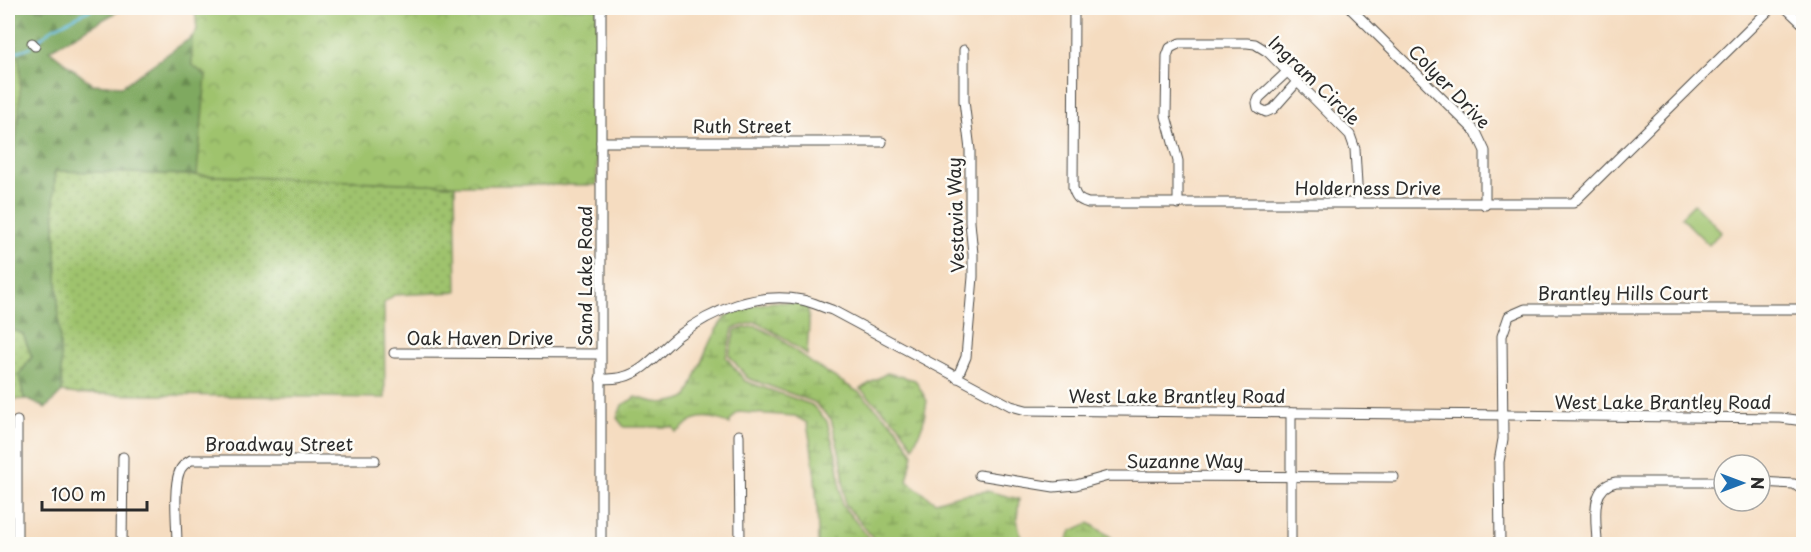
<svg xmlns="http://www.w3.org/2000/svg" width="1811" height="552" font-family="'Playpen Sans',sans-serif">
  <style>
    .grass { fill: url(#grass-dots); stroke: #65774c; stroke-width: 1.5 }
    .forest { fill: url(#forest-firs); stroke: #556a46; stroke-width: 1.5 }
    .wetland { fill: url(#wetland-marsh); stroke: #65774c; stroke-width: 1.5 }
    .park { fill: url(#park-crowns); stroke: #65774c; stroke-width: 1.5 }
    .garden { fill: #9fc36d; stroke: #65774c; stroke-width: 1.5 }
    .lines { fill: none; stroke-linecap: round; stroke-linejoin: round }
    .stream { stroke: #6dc2e9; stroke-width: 2 }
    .minor-casing { stroke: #494641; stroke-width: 11 }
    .minor { stroke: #fff; stroke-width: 9 }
    .labels { text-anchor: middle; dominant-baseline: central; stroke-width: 5; stroke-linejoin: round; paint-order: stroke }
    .street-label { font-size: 18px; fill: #2b2b2b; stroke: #fdfcf7 }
  </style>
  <defs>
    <pattern id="grass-dots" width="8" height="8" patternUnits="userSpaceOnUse" patternTransform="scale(1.5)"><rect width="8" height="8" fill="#9fc36d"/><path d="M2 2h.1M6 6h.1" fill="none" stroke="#829f5a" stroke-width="1.8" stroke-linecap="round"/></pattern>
    <pattern id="forest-firs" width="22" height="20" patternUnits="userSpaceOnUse" patternTransform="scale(1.5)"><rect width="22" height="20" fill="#7fa960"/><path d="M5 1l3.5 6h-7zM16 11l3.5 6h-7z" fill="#688a4f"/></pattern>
    <pattern id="wetland-marsh" width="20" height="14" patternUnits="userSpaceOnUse" patternTransform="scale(1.5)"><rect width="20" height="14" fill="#9fc36d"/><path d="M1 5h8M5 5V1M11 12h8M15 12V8" fill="none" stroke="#829f5a"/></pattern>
    <pattern id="park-crowns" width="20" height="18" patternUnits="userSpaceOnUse" patternTransform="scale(1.5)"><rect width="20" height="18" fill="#9fc36d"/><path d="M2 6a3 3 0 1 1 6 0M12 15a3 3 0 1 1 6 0" fill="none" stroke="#829f5a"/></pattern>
  </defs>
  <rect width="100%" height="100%" fill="#fdfcf7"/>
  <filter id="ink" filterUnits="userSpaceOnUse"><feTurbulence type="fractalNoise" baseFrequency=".0167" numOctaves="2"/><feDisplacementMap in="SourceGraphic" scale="12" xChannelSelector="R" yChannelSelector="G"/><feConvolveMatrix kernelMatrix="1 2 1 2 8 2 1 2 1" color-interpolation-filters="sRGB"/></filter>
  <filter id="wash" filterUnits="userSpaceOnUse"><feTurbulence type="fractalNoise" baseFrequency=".008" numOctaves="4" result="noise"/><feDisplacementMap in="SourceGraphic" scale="24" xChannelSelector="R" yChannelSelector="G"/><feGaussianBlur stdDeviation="1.35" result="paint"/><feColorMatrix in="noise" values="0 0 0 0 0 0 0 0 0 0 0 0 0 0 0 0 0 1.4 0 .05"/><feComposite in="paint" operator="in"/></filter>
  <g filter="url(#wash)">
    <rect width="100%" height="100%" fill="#f5dcc0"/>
    <g class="grass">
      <path d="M55 170 455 185 457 292 394 295 384 303 385 398 77 394 61 392 54 203Z"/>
      <path d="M8 328 23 334 32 357 19 375 24 397 27 399 8 400Z"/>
    </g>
    <path class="forest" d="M8 8H124L49 50 92 84 122 86 192 37V64L206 76 197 175 55 171 54 203 62 392 46 408 24 398 19 375 32 357 23 334 8 328V179L19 118 16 47 8 35Z"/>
    <g class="wetland">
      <path d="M8 35C10 39 14 43 16 47 26 73 16 151 8 179Z"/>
      <path d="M773 302 798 303 808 306 809 323 807 355 781 336 756 322 733 328 726 357 745 381 812 405 827 421 838 463 842 505 874 544H818C818 505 815 463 807 423L795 416 738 412 730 421V424C717 418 700 414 688 423 683 427 682 430 676 432L673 427H624L617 418 622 405 636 397C657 404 667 405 687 397 697 376 712 324 731 313 744 306 759 304 773 302Z"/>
      <path d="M756 326 779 338 813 364 860 393 897 428 913 454 907 481 935 502 959 495 987 491 1019 499 1017 519 1022 542 1028 544H878L845 504 842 463 831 419 814 402 747 378 729 355 735 330Z"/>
      <path d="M887 373 915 380 927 401 923 424 913 447 900 426 860 389Z"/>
      <path d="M1089 523 1111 537 1115 544H1065L1071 531Z"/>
    </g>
    <path class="park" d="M195 8H597V185H455L197 175 206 76 192 64V37L197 30Z"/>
    <path class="garden" d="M1694 204 1721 231 1709 245 1681 217Z"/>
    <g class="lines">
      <g class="stream">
        <path d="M35 43 53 28 94 8"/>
        <path d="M16 52 31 47"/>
      </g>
    </g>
  </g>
  <g filter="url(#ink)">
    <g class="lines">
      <defs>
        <g id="minor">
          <path d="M1074 8 1073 188C1076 197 1078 200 1088 203H1573L1771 8"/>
          <path d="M1350 8 1476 132 1485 151V205"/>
          <path d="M1786 8 1804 25"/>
          <path d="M32 43 35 46"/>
          <path d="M1287 72 1259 98 1257 103 1258 108 1266 112 1273 109 1297 82"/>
          <path d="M601 142H882"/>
          <path d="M1178 204V161L1166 116 1167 56 1170 48 1180 43H1247L1255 44 1268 52 1350 135 1355 149 1358 203"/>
          <path d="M394 353 600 354"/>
          <path d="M957 378 966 357 973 277V254L970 222V150L964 101V50"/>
          <path d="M600 379C608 379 616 379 623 377 645 372 660 350 678 336 712 310 759 291 802 300 812 302 822 307 832 310L1011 406 1026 410 1781 418 1804 421"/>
          <path d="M739 435 740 544"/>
          <path d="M979 475 1054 487 1076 485 1108 476 1394 477"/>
          <path d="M1760 482 1794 484 1804 491"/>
          <path d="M17 544V421"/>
          <path d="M122 544 123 457"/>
          <path d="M177 544C177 526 173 489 179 473 181 466 186 463 191 460H375"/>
          <path d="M601 544V8"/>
          <path d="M1291 544V413"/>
          <path d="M1500 544 1499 462 1503 439 1502 336 1509 316 1525 309H1804"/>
          <path d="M1597 544C1597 523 1588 487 1616 482H1724"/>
        </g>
      </defs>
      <use href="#minor" class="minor-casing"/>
      <use href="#minor" class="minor"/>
    </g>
  </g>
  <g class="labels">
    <g class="street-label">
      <text transform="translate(1315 80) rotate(44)">Ingram Circle</text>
      <text transform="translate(1450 86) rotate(46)">Colyer Drive</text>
      <text x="742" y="125">Ruth Street</text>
      <text x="1368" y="187">Holderness Drive</text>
      <text transform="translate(955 215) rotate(-92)">Vestavia Way</text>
      <text transform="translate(584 276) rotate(-90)">Sand Lake Road</text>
      <text x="1623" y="292">Brantley Hills Court</text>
      <text x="480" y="337">Oak Haven Drive</text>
      <text x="1177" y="395">West Lake Brantley Road</text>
      <text x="1663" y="401">West Lake Brantley Road</text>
      <text x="279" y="443">Broadway Street</text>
      <text x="1185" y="460">Suzanne Way</text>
    </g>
  </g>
  <rect width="1811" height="552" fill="none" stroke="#fdfcf7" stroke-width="30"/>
  <g transform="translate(1742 483) rotate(90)"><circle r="28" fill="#fdfcf7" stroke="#a9a8a5" stroke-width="1.5"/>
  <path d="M0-4.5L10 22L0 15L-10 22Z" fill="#1f6fb2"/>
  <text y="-9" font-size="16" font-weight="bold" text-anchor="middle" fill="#2b2b2b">N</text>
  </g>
  <path d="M42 501v9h105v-9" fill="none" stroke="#2b2b2b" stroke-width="3"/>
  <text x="51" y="501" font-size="18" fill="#2b2b2b" stroke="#fdfcf7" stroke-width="4.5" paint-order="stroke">100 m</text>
</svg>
